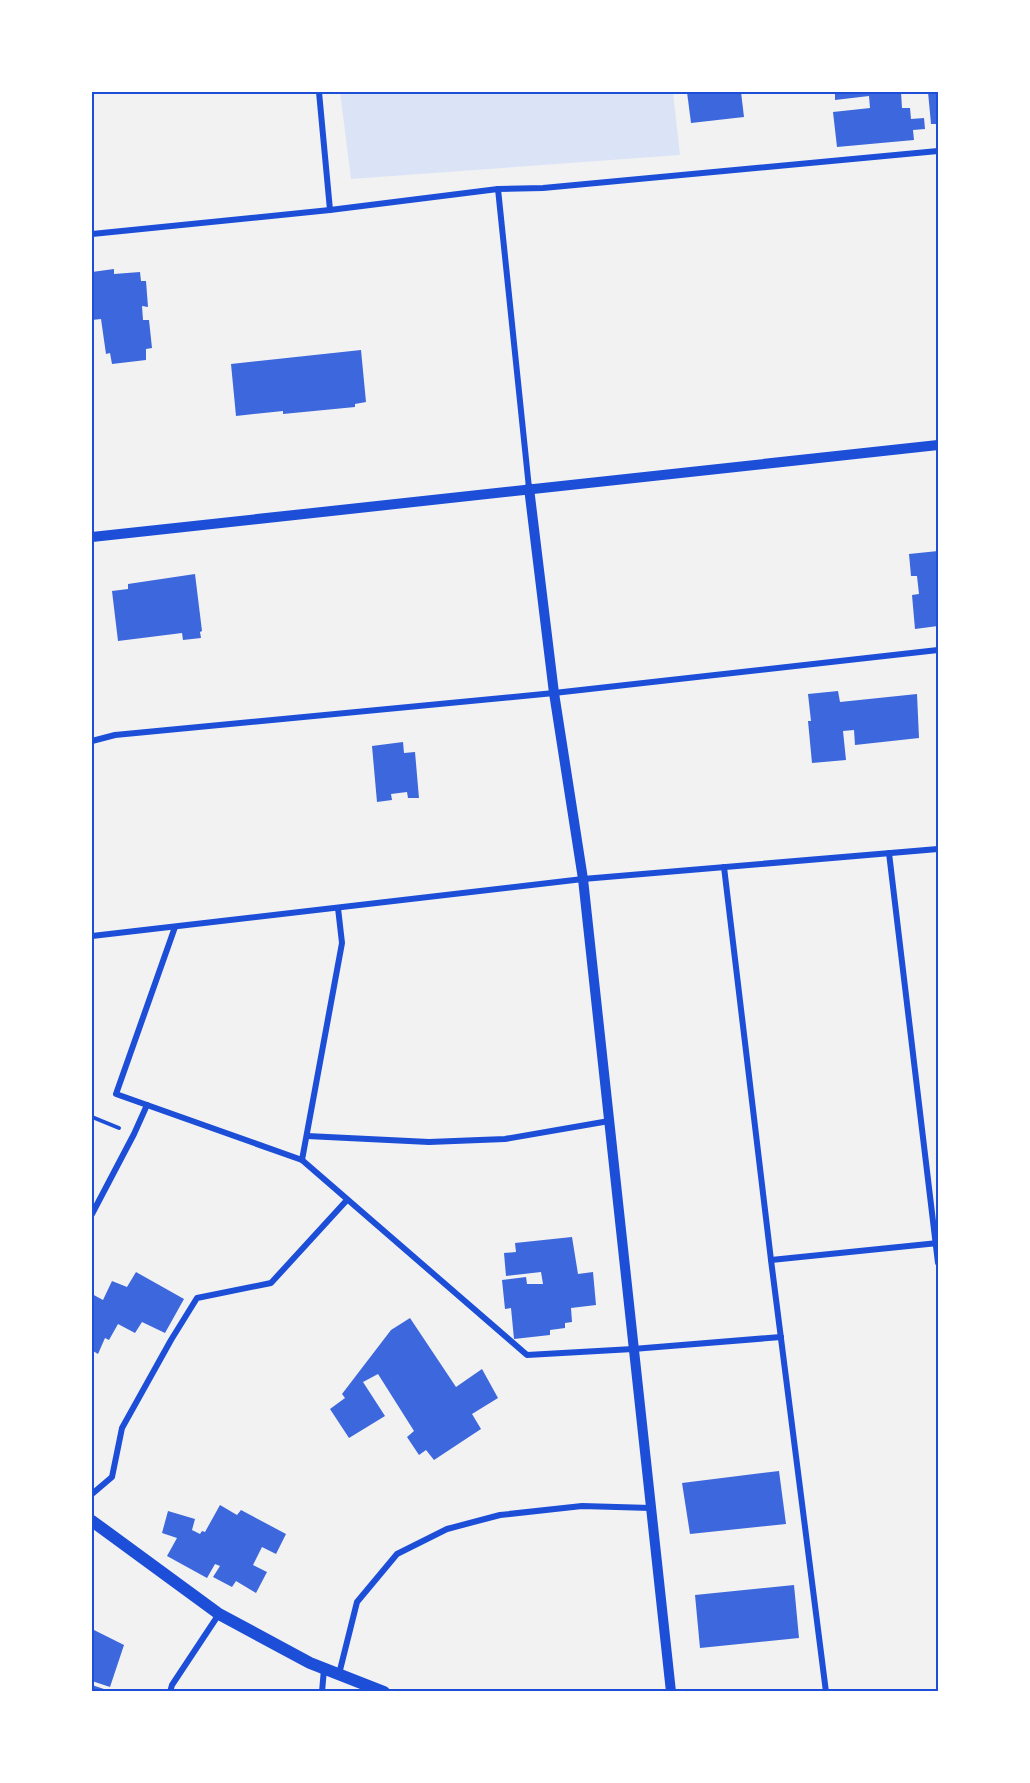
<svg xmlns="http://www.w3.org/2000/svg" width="1030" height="1783" font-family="Quicksand,sans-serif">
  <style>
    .green { fill: #dbe4f7 }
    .building { fill: #3d67dc }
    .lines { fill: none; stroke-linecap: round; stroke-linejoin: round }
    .path { stroke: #1d4ed8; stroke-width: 4 }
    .minor { stroke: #1d4ed8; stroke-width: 6 }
    .tertiary { stroke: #1d4ed8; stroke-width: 10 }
    .secondary { stroke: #1d4ed8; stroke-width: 12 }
    .neatline { fill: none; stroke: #1d4ed8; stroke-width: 2 }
  </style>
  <rect width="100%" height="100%" fill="#f2f2f2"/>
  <path class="green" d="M340 92H673L680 155 351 179Z"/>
  <g class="building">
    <path d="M687 92H741L744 117 691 123Z"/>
    <path d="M835 92H901L902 108H910L911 119 924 118 925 129 913 130 914 140 837 147 833 112 870 108 869 96 835 100Z"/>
    <path d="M928 92H938V124H931Z"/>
    <path d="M114 269V274L140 272 141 281H146L148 307 142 306 143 320H149L152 348 146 349V360L112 364 110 353 106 354 101 319 92 320V272Z"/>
    <path d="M361 350 366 402 355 404V407L283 414V411L236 416 231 364Z"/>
    <path d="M938 551V626L915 629 912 595 919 594 917 576H911L909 554Z"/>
    <path d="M195 574 202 631 200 632 201 638 183 640 182 633 118 641 112 591 128 589V584Z"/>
    <path d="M838 691 840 702 917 694 919 738 855 745 854 730 843 731 846 760 812 763 808 721H811L808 694Z"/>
    <path d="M403 742 404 753 415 752 419 798H408L407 792 391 794 392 800 377 802 372 746Z"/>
    <path d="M572 1237 578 1274 593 1272 596 1305 571 1308 572 1322 565 1323V1328L550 1330V1335L514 1339 511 1308 505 1309 502 1280 526 1277 527 1284H543L541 1272 506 1276 504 1253 516 1252 515 1243Z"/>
    <path d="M136 1272 184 1299 165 1333 142 1322 135 1333 118 1324 109 1340 105 1338 98 1354 93 1351 92 1353V1294L103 1300 112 1281 127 1287Z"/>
    <path d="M410 1318 456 1387 482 1369 498 1398 472 1414 481 1429 434 1460 426 1450 419 1455 407 1437 414 1431 378 1374 363 1382 385 1416 349 1438 330 1409 345 1398 342 1394 391 1330Z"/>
    <path d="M779 1471 786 1524 690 1534 682 1483Z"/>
    <path d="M220 1505 237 1515 241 1510 286 1534 276 1554 262 1547 253 1565 267 1572 256 1593 236 1581 232 1587 213 1577 220 1566 215 1564 207 1578 167 1556 177 1538 162 1533 168 1511 195 1519 192 1530 200 1534 202 1531 205 1532Z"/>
    <path d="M794 1585 799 1638 700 1648 695 1595Z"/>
    <path d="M94 1630 124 1645 110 1687 92 1681V1636Z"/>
    <path d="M92 1685 110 1691V1692H92Z"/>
  </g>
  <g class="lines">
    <path class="path" d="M92 1117 119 1128"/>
    <g class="minor">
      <path d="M319 92 330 210"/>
      <path d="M92 234 330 210 498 189"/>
      <path d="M529 488 498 189 543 188 938 151"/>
      <path d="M92 741 115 735 554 693 938 650"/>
      <path d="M889 853 938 1263"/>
      <path d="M724 867 771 1260"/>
      <path d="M175 927 116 1094 302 1160 527 1355 633 1349 781 1337"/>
      <path d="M92 936 583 879 938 849"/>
      <path d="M307 1136 429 1142 505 1139 609 1121"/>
      <path d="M302 1160 342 943 338 908"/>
      <path d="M92 1214 134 1134 147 1105"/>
      <path d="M92 1494 112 1477 122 1428 171 1340 197 1298 271 1283 347 1200"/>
      <path d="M339 1674 357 1602 397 1554 447 1529 500 1515 582 1506 651 1508"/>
      <path d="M170 1692 172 1685 219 1614"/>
      <path d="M322 1692 324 1669"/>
      <path d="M826 1692 771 1260 938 1243"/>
    </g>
    <g class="tertiary">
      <path d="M529 488 554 693 583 879 671 1692"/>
      <path d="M92 537 938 445"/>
    </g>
    <path class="secondary" d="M92 1521 219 1614 310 1663 384 1692"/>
  </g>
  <rect width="1030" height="1783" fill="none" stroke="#ffffff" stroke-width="186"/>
  <rect x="93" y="93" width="844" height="1597" class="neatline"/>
</svg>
